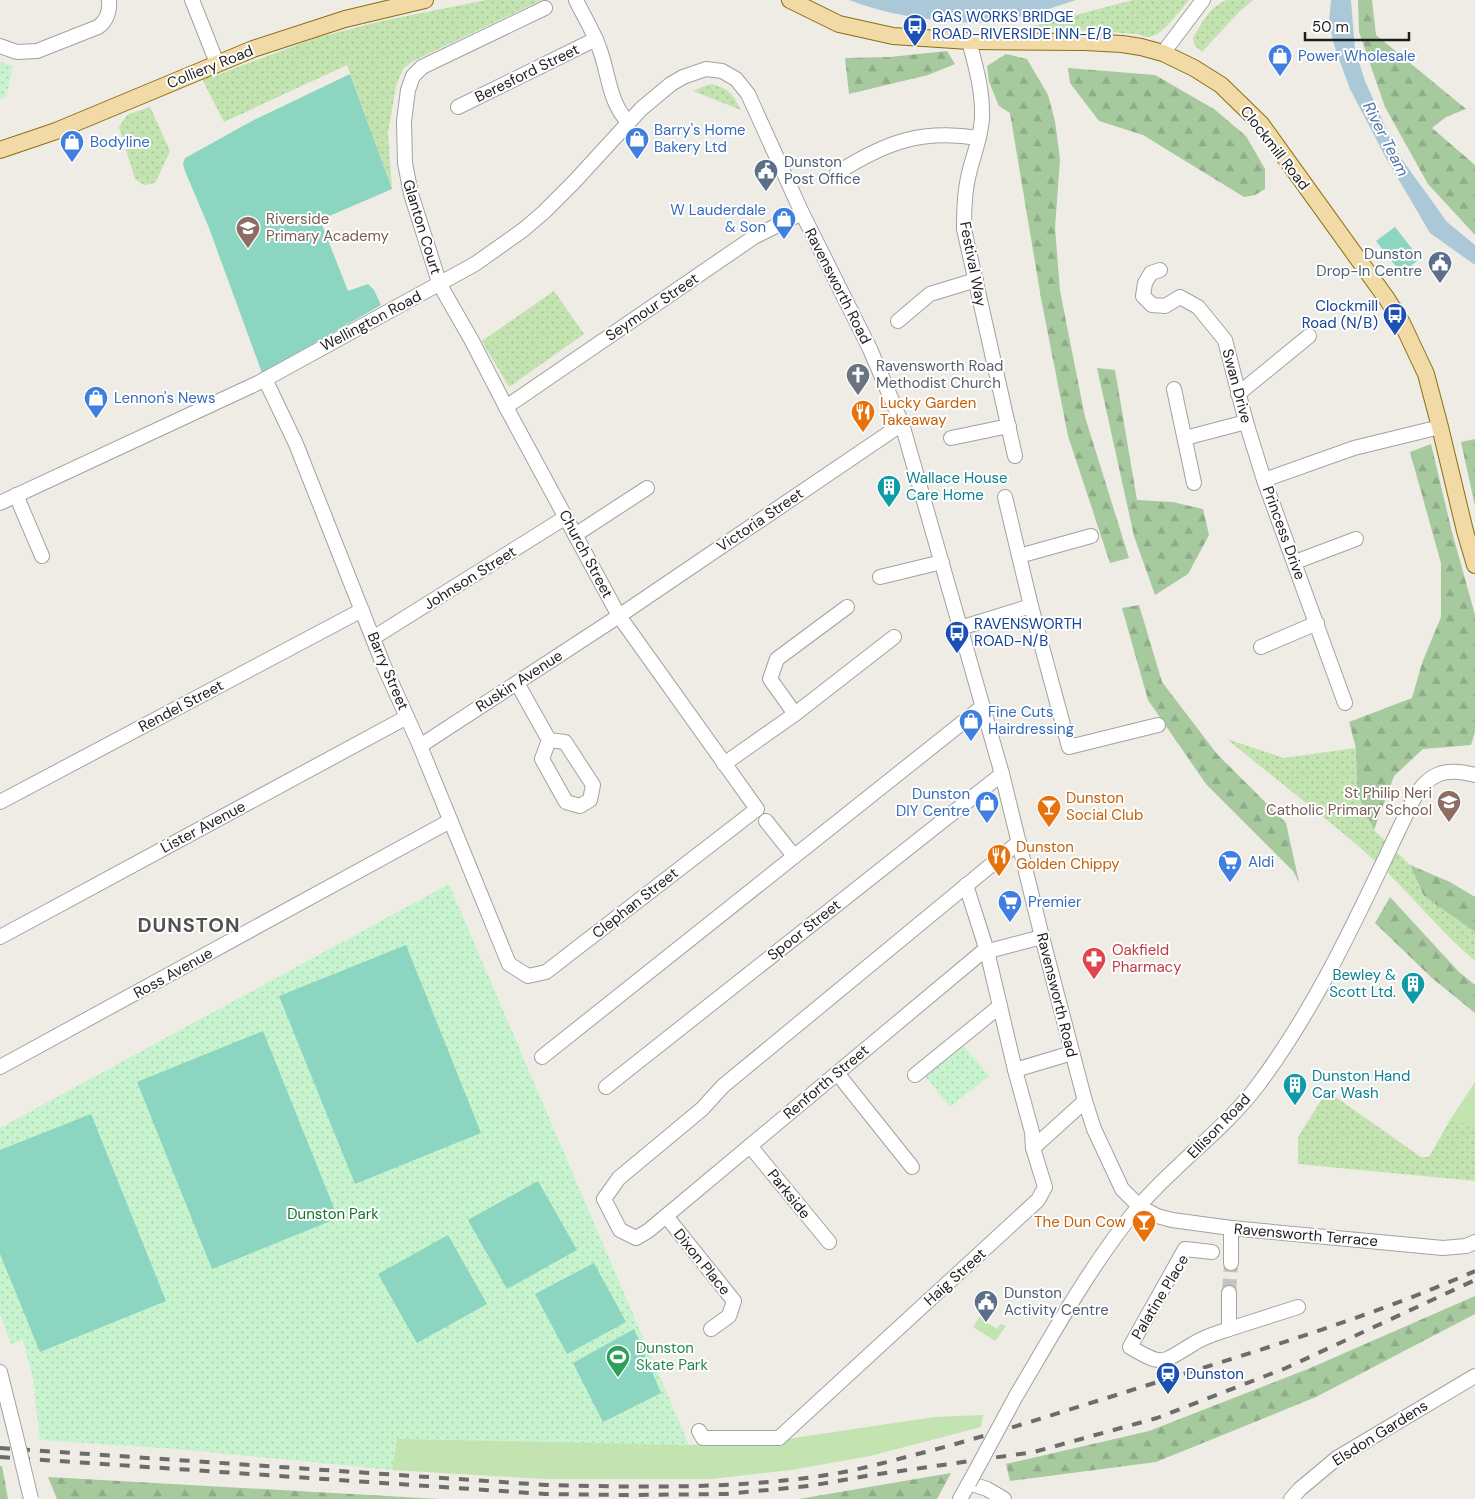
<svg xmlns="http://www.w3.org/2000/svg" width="1475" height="1499" font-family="'DM Sans',sans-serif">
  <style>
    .grass { fill: url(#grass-dots) }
    .forest { fill: url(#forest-firs) }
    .park { fill: url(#park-dots) }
    .garden { fill: #c3e3b0 }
    .pitch { fill: #8bd5c1 }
    .water { fill: #aac8d7 }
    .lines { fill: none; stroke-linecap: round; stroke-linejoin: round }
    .minor-tunnel { stroke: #c4c3bd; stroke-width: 14; stroke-dasharray: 14 7; stroke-linecap: butt }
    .minor-casing { stroke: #a2a2a2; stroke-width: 16 }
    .major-casing { stroke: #896f10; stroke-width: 18 }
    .minor { stroke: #fff; stroke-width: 14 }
    .major { stroke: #f2daa6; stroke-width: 16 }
    .rail { stroke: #6c6c6c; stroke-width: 4; stroke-dasharray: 10 10; stroke-linecap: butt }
    .minor-bridge-casing { stroke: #a2a2a2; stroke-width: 16; stroke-linecap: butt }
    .minor-bridge { stroke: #fff; stroke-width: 14 }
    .labels { text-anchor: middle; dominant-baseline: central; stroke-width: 4; stroke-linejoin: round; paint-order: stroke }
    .transit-label { font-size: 15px; fill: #164399; stroke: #fff; text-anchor: start }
    .shop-label { font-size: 15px; fill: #366cbe; stroke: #fff; text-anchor: start }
    .street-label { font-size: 15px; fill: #1e1e1e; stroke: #fff }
    .service-label { font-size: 15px; fill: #4e5e75; stroke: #fff; text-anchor: start }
    .education-label { font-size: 15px; fill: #785e54; stroke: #fff; text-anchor: start }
    .worship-label { font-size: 15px; fill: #5b616d; stroke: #fff; text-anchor: start }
    .food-label { font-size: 15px; fill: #c56008; stroke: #fff; text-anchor: start }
    .culture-label { font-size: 15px; fill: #0d838f; stroke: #fff; text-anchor: start }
    .health-label { font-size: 15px; fill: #be3a42; stroke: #fff; text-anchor: start }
    .park-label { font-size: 15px; fill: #177129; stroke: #fff }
    .leisure-label { font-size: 15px; fill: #27864d; stroke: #fff; text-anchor: start }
    .water-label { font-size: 16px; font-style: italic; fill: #5473a4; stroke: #fff }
    .district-label { font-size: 20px; font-weight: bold; letter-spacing: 1px; fill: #515151; stroke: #fff }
  </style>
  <defs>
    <pattern id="grass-dots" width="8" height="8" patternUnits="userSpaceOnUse" patternTransform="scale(1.25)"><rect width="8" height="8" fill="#c3e3b0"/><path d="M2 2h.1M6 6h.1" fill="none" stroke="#a7c297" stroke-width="1.8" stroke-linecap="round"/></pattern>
    <pattern id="forest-firs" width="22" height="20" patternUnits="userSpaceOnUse" patternTransform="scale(1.25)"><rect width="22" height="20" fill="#a6c99e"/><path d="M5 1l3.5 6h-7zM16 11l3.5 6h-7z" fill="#8eac88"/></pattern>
    <pattern id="park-dots" width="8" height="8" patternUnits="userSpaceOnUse" patternTransform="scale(1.25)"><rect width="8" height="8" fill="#c7f4cf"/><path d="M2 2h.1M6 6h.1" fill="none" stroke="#aad1b1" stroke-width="1.8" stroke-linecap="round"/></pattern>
  </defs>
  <rect width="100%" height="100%" fill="#eeece5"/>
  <g class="grass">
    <path d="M486 0H542L413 61 403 69 396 86 388 133 392 189 347 65 224 122 202 79 222 73 316 38 382 21Z"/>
    <path d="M1133 0H1189C1180 10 1162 37 1148 37 1145 37 1140 35 1137 34L1061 29H1022Z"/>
    <path d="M1227 0H1253L1240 11 1202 52 1195 46 1193 38C1202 23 1210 6 1227 0Z"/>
    <path d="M712 84C730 89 733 95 741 110L693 91 702 87Z"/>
    <path d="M150 107 170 151 155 183 144 185 135 179 119 127 127 115Z"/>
    <path d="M554 291 584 334 509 387 482 341Z"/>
    <path d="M1227 739 1284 758 1356 748 1357 793 1374 830 1410 865 1424 896 1475 932V961C1439 931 1410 892 1375 861 1327 818 1276 780 1227 739Z"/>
    <path d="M1327 1091 1421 1157H1429L1450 1120 1475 1125V1181L1298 1164V1137Z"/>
  </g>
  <g class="forest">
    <path d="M1358 0H1372L1376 35 1466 109 1446 117 1432 128 1475 165V235L1428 184 1385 107 1359 32Z"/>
    <path d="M947 51 955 64 928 75 849 94 845 58 890 57Z"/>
    <path d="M1006 54 1027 59 1048 95 1055 121 1060 159 1055 228 1060 291 1085 417 1129 558 1110 563 1068 436 1041 298 1010 113 999 106 989 82 987 66Z"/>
    <path d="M1068 68 1155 75 1214 109 1246 136 1265 169V189L1255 195 1244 197 1143 135 1099 121 1070 83Z"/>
    <path d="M1097 368 1115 370 1137 500 1172 502 1203 509 1209 535 1188 574 1155 595 1134 536Z"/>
    <path d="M1475 439V506L1461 442Z"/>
    <path d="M1431 444 1452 532 1475 615V732L1471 745 1423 749 1394 776 1374 830 1357 793 1356 748 1349 722 1412 698 1422 663 1441 617V563L1410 452Z"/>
    <path d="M1139 605 1162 682 1217 754 1286 823 1299 882 1293 871 1206 784 1148 700 1122 608Z"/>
    <path d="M1410 865 1450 882 1475 897V932L1424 896Z"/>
    <path d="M1390 897 1459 972 1475 985V1013L1432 978 1375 923Z"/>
    <path d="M1475 1296V1314L1316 1397 1156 1462 1010 1481 1006 1464 1149 1431 1308 1369Z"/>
    <path d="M0 1466H2L8 1499H0Z"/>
    <path d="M951 1473 937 1499H799Z"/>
    <path d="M48 1477 440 1499H57Z"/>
  </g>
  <g class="park">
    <path d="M0 62 13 66 6 97 0 99Z"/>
    <path d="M449 884 689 1445 397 1440 392 1470 177 1449 40 1440 33 1379 23 1340 11 1344 0 1314V1128Z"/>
    <path d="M964 1046 989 1076 950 1107 925 1076Z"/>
  </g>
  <g class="garden">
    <path d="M1475 1082V1125L1450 1120Z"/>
    <path d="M983 1312 986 1314 983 1320 997 1329 1000 1324 1006 1326 995 1341 973 1327Z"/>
    <path d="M983 1415 981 1427 870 1456 791 1470 712 1479H544L392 1470 397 1439 689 1445 788 1439 934 1417Z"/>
  </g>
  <g class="pitch">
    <path d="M350 74 392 189 320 220 348 291 368 284 374 290 381 305 262 373 209 228 185 171 183 164 185 158 252 121Z"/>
    <path d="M1395 227 1420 259 1401 273 1376 241Z"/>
    <path d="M406 945 481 1133 355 1184 279 996Z"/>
    <path d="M263 1031 338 1218 212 1269 137 1082Z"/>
    <path d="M91 1114 166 1301 40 1352 0 1254V1150Z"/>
    <path d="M538 1181 577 1250 507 1289 468 1220Z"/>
    <path d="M448 1235 487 1304 417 1343 378 1274Z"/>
    <path d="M594 1263 626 1322 567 1354 535 1294Z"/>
    <path d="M634 1329 661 1393 603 1422 573 1363Z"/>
  </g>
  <g class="water">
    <path d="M849 0H1076C1049 9 1020 19 991 22 976 24 961 22 946 21 912 18 881 12 849 0Z"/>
    <path d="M1331 0H1351L1355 50 1365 81 1396 151 1447 222 1475 245V265L1430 233 1386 158 1350 89 1334 45 1329 22Z"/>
  </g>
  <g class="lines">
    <path class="minor-tunnel" d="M1229 1293 1231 1263"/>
    <defs>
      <g id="minor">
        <path d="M192 0 217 63"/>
        <path d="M576 0C584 17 594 32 600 50 609 75 609 102 628 122"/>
        <path d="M969 41C976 67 983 92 982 118 981 139 972 158 968 178 964 195 964 212 964 229L1015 456"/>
        <path d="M0 46 17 52 37 51 98 27C107 21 110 10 109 0"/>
        <path d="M1163 53 1203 0"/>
        <path d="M458 107 596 39"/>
        <path d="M837 173C886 142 921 129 979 138"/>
        <path d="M1160 270 1151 273 1145 283 1143 296 1152 305 1165 306 1180 297 1198 307 1225 340 1246 422 1264 480"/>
        <path d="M898 321 930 294 976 280"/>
        <path d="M265 379 296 444 383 664 420 746 509 964 528 976 546 972 757 809 619 616 506 407 472 341 440 285 411 194 405 163 404 121 408 90 413 76 422 67 545 8"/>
        <path d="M1174 389 1194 483"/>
        <path d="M1238 394 1309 336"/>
        <path d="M506 407 754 237 802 213"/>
        <path d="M951 438 1009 426"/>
        <path d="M1185 438 1246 422"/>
        <path d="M16 495 42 556"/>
        <path d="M1005 497 1031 606 1069 747 1158 725"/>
        <path d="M0 503 260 382 475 264 523 230 544 212 574 182 641 109 671 84 683 77 706 69 722 71 736 79 748 94 802 213 870 349 902 424 1002 774 1042 937 1085 1101 1094 1129 1122 1189 1139 1206 1157 1216 1172 1220 1231 1228 1443 1248 1466 1246 1475 1242"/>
        <path d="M575 535 647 488"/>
        <path d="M1019 556 1091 536"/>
        <path d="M1295 562 1356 539"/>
        <path d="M880 577 942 562"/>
        <path d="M960 628 1031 606"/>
        <path d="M373 638 566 517"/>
        <path d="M1261 647 1317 623"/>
        <path d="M517 683 549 740 542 759 566 802 580 806 590 800 593 785 565 742 549 740"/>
        <path d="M1345 703 1264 480 1354 448 1440 427"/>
        <path d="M795 714 770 679 777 659 847 607"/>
        <path d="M420 746 619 616 902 424"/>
        <path d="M724 764 795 714 894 637"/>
        <path d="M0 802 362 610"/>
        <path d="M766 821 794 856"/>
        <path d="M1019 842 723 1086 702 1109 619 1178 604 1199 620 1230 636 1238 648 1231 981 953 1042 937"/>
        <path d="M966 885 987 951 1015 1070 1032 1132 1033 1148"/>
        <path d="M0 937 407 717"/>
        <path d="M542 1057 982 707"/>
        <path d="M0 1067 450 821"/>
        <path d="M1015 1070 1072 1053"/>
        <path d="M837 1073 912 1167"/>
        <path d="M915 1075 1000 1006"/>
        <path d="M606 1087 1002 774"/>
        <path d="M750 1146 829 1242"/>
        <path d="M666 1216 734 1301 729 1316 711 1329"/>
        <path d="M1212 1252 1185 1249 1130 1347C1164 1367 1161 1363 1193 1344 1203 1337 1217 1333 1229 1329V1293"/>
        <path d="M1231 1263V1228"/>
        <path d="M1229 1329 1298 1307"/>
        <path d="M0 1372 15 1432"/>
        <path d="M1016 1396C1054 1332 1091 1264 1139 1206 1176 1163 1224 1130 1258 1085 1323 998 1366 897 1413 800 1428 773 1445 767 1475 775"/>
        <path d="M699 1431 703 1438H779L1038 1200 1045 1187 1033 1148 1085 1101"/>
        <path d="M960 1499 969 1483 987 1489 1004 1499"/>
        <path d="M1291 1499 1300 1489 1337 1458 1475 1376"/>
      </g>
      <g id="major">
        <path d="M790 0 839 24 893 36 969 41 1085 42 1122 44 1141 47 1163 53 1194 68 1221 85 1261 124 1387 299 1402 323 1426 374 1440 427 1465 531 1475 565"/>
        <path d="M0 150 56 131 253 49 345 19 425 0"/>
      </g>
    </defs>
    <use href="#minor" class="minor-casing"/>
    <use href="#major" class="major-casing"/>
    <use href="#minor" class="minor"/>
    <use href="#major" class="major"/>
    <g class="rail">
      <path d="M0 1448 546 1485C633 1487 720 1489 806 1478 840 1474 873 1466 906 1457 975 1440 1042 1418 1110 1397 1232 1358 1357 1323 1475 1271"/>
      <path d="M0 1457 545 1494 628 1495 726 1494 809 1486 872 1475 1034 1452 1157 1418 1286 1368 1475 1280"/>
    </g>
    <defs>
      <g id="minor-bridge">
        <path d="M15 1432 31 1499"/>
        <path d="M969 1483 1016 1396"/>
      </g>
    </defs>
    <use href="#minor-bridge" class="minor-bridge-casing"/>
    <use href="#minor-bridge" class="minor-bridge"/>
  </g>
  <defs>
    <symbol id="bus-pin" viewBox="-11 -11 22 30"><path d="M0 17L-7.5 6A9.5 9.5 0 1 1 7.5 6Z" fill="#1a4fb4" stroke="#fff"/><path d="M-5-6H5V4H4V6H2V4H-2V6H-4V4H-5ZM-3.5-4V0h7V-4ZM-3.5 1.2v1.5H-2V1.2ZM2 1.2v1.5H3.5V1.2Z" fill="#fff"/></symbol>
    <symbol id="shop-pin" viewBox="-11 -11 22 30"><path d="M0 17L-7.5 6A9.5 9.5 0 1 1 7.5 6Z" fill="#3f7fe0" stroke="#fff"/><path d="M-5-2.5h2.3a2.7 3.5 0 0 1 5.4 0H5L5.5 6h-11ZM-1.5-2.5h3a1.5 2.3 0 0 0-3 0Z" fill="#fff"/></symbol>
    <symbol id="civic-pin" viewBox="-11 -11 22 30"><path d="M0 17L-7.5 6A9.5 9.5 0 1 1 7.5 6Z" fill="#5c6f8a" stroke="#fff"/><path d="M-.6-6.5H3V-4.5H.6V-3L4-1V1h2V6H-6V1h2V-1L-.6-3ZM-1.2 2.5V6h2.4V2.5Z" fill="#fff"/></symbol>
    <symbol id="school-pin" viewBox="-11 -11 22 30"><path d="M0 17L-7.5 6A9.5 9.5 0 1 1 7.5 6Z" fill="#8d6e63" stroke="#fff"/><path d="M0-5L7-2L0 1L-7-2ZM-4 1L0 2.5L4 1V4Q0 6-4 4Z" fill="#fff"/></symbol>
    <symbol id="church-pin" viewBox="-11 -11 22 30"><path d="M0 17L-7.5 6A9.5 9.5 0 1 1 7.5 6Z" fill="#6b7280" stroke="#fff"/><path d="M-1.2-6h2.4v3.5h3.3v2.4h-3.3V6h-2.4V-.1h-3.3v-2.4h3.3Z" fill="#fff"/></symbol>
    <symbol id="restaurant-pin" viewBox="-11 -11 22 30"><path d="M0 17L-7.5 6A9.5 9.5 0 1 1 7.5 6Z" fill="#e8710a" stroke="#fff"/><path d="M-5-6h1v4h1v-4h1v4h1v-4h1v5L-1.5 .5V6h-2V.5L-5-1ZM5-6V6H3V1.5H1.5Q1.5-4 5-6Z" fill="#fff"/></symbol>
    <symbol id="building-pin" viewBox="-11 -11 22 30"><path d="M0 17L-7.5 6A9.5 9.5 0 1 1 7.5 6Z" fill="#0f9aa8" stroke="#fff"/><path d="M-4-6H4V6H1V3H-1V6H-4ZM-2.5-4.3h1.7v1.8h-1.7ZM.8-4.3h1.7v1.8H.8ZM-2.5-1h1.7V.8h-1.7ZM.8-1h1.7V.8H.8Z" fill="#fff"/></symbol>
    <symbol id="bar-pin" viewBox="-11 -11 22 30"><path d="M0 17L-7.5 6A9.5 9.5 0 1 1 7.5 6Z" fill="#e8710a" stroke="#fff"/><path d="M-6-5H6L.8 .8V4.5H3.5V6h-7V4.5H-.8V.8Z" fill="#fff"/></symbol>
    <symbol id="supermarket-pin" viewBox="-11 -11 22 30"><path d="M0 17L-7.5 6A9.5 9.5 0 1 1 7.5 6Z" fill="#3f7fe0" stroke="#fff"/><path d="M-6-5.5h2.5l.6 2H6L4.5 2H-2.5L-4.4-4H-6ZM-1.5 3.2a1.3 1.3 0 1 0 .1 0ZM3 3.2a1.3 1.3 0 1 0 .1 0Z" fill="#fff"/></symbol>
    <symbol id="pharmacy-pin" viewBox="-11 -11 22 30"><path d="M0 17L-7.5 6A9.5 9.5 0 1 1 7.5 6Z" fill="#e0444e" stroke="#fff"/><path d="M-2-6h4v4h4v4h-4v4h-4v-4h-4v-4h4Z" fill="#fff"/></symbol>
    <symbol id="stadium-pin" viewBox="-11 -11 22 30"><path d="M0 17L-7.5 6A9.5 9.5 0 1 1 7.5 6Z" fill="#2e9e5b" stroke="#fff"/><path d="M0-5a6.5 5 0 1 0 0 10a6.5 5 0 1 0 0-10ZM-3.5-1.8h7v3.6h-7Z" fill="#fff"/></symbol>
    <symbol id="station-pin" viewBox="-11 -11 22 30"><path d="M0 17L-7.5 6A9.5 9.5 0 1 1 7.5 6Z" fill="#1a4fb4" stroke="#fff"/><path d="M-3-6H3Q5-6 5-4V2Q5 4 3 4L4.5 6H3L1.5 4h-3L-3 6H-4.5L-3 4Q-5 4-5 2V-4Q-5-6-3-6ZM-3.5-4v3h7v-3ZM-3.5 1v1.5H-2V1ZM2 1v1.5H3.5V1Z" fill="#fff"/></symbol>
  </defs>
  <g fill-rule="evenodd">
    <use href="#bus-pin" x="901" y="12" width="28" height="38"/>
    <use href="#shop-pin" x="1266" y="42" width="28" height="38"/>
    <use href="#shop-pin" x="623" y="125" width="28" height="38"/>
    <use href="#shop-pin" x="58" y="128" width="28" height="38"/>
    <use href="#civic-pin" x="752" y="157" width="28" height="38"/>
    <use href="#shop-pin" x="770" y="205" width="28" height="38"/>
    <use href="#school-pin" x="234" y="214" width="28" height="38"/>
    <use href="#civic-pin" x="1426" y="249" width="28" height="38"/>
    <use href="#bus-pin" x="1381" y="301" width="28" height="38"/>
    <use href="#church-pin" x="844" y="361" width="28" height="38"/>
    <use href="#shop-pin" x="82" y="384" width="28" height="38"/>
    <use href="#restaurant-pin" x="849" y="398" width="28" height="38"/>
    <use href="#building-pin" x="875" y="473" width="28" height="38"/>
    <use href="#bus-pin" x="943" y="619" width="28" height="38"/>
    <use href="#shop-pin" x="957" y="707" width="28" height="38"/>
    <use href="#school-pin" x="1435" y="788" width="28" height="38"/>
    <use href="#shop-pin" x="973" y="789" width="28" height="38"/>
    <use href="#bar-pin" x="1035" y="793" width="28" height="38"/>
    <use href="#restaurant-pin" x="985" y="842" width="28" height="38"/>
    <use href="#supermarket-pin" x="1216" y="848" width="28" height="38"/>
    <use href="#supermarket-pin" x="996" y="888" width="28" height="38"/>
    <use href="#pharmacy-pin" x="1080" y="945" width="28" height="38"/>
    <use href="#building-pin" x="1399" y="970" width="28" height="38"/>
    <use href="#building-pin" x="1281" y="1071" width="28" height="38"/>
    <use href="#bar-pin" x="1130" y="1208" width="28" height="38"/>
    <use href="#civic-pin" x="972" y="1288" width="28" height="38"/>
    <use href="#stadium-pin" x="604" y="1343" width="28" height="38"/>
    <use href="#station-pin" x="1154" y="1360" width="28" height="38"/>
  </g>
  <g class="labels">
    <g class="transit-label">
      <text x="932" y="17">GAS WORKS BRIDGE<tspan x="932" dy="17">ROAD-RIVERSIDE INN-E/B</tspan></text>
      <text x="1378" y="306" text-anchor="end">Clockmill<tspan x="1378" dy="17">Road (N/B)</tspan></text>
      <text x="974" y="624">RAVENSWORTH<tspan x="974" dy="17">ROAD-N/B</tspan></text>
      <text x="1186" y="1374">Dunston</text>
    </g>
    <g class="shop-label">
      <text x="1298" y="56">Power Wholesale</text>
      <text x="654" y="130">Barry's Home<tspan x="654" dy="17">Bakery Ltd</tspan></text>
      <text x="90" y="142">Bodyline</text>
      <text x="766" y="210" text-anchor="end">W Lauderdale<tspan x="766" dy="17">&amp; Son</tspan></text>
      <text x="114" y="398">Lennon's News</text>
      <text x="988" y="712">Fine Cuts<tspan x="988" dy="17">Hairdressing</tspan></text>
      <text x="970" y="794" text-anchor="end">Dunston<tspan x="970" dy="17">DIY Centre</tspan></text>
      <text x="1248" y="862">Aldi</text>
      <text x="1028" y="902">Premier</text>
    </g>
    <g class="street-label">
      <text transform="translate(210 67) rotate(-22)">Colliery Road</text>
      <text transform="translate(527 73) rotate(-26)">Beresford Street</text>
      <text transform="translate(1275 148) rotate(52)">Clockmill Road</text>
      <text transform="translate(422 227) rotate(73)">Glanton Court</text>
      <text transform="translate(973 264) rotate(79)">Festival Way</text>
      <text transform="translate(838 286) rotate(63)">Ravensworth Road</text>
      <text transform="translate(652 307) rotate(-34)">Seymour Street</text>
      <text transform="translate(371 321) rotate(-28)">Wellington Road</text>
      <text transform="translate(1237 386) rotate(75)">Swan Drive</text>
      <text transform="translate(760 520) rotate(-34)">Victoria Street</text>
      <text transform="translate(1284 533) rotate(70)">Princess Drive</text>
      <text transform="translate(586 554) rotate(62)">Church Street</text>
      <text transform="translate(470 578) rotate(-32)">Johnson Street</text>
      <text transform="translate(388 671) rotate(67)">Barry Street</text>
      <text transform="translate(519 681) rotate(-33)">Ruskin Avenue</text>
      <text transform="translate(181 706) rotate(-28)">Rendel Street</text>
      <text transform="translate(203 827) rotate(-28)">Lister Avenue</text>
      <text transform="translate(635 903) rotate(-38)">Clephan Street</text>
      <text transform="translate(804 930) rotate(-38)">Spoor Street</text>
      <text transform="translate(173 973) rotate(-29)">Ross Avenue</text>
      <text transform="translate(1057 995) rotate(76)">Ravensworth Road</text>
      <text transform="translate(826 1082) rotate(-40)">Renforth Street</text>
      <text transform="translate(1219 1126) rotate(-46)">Ellison Road</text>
      <text transform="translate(789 1194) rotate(51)">Parkside</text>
      <text transform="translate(1306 1235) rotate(5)">Ravensworth Terrace</text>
      <text transform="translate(702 1262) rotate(51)">Dixon Place</text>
      <text transform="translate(955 1277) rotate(-42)">Haig Street</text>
      <text transform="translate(1160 1297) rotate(-59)">Palatine Place</text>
      <text transform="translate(1380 1433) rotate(-32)">Elsdon Gardens</text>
    </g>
    <g class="service-label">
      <text x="784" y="162">Dunston<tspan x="784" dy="17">Post Office</tspan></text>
      <text x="1422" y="254" text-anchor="end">Dunston<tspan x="1422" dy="17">Drop-In Centre</tspan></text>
      <text x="1004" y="1293">Dunston<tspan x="1004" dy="17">Activity Centre</tspan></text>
    </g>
    <g class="education-label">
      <text x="266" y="219">Riverside<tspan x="266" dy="17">Primary Academy</tspan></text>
      <text x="1432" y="793" text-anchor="end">St Philip Neri<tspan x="1432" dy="17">Catholic Primary School</tspan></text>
    </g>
    <g class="worship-label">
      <text x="876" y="366">Ravensworth Road<tspan x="876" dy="17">Methodist Church</tspan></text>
    </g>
    <g class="food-label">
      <text x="880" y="403">Lucky Garden<tspan x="880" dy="17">Takeaway</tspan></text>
      <text x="1066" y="798">Dunston<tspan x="1066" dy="17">Social Club</tspan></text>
      <text x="1016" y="847">Dunston<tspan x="1016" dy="17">Golden Chippy</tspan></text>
      <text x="1126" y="1222" text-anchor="end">The Dun Cow</text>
    </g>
    <g class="culture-label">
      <text x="906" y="478">Wallace House<tspan x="906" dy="17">Care Home</tspan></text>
      <text x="1396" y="975" text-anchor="end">Bewley &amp;<tspan x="1396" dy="17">Scott Ltd.</tspan></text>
      <text x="1312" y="1076">Dunston Hand<tspan x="1312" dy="17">Car Wash</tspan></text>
    </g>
    <g class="health-label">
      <text x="1112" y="950">Oakfield<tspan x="1112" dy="17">Pharmacy</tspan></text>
    </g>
    <g class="park-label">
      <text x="333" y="1214">Dunston Park</text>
    </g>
    <g class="leisure-label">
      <text x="636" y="1348">Dunston<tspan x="636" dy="17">Skate Park</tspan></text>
    </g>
    <g class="water-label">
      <text transform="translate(1386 139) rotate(63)">River Team</text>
    </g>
    <g class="district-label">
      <text x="189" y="925">DUNSTON</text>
    </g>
  </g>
  <path d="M1305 32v8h104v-8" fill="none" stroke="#1e1e1e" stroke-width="2.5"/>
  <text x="1312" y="32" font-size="15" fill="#1e1e1e" stroke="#ffffff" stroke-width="4" paint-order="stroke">50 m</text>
</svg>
